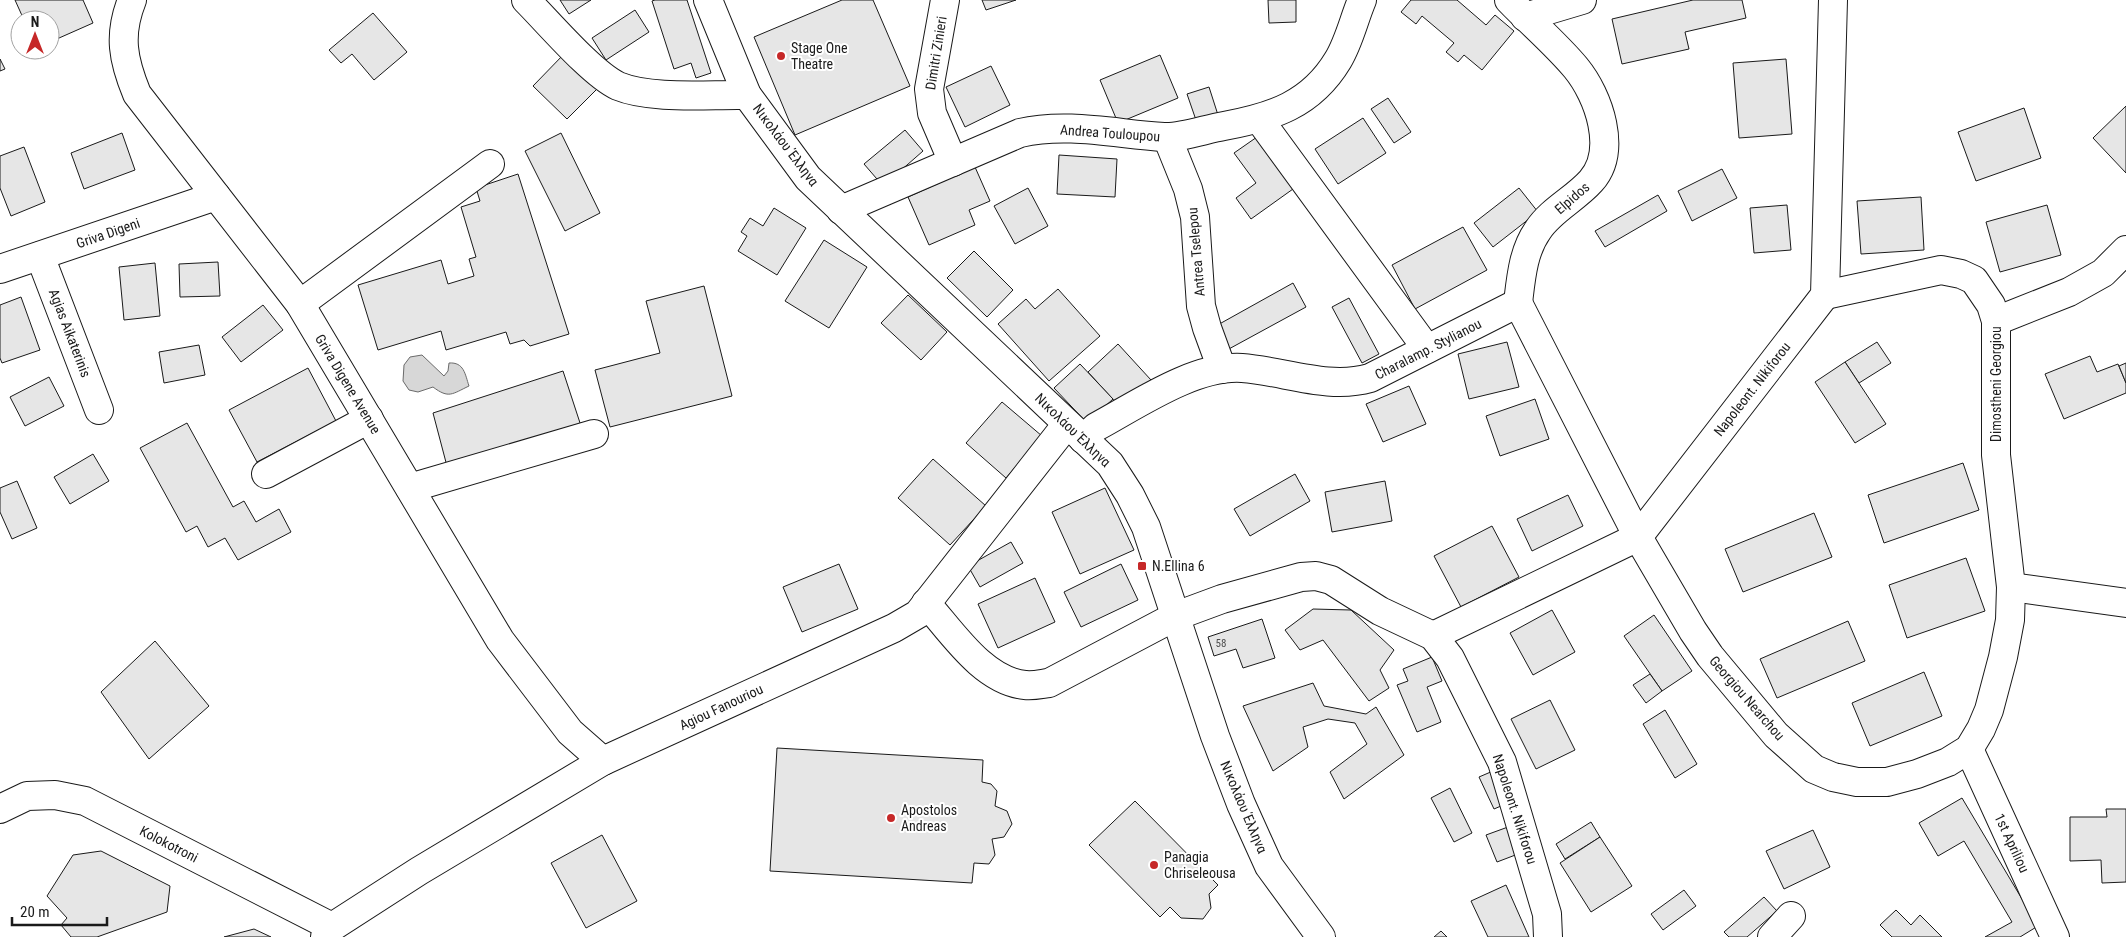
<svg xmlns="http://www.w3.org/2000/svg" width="2126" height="937" font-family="'Roboto Condensed',sans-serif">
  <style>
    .water { fill: #d7d7d7; stroke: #6a6a6a }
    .building { fill: #e6e6e6; stroke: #1a1a1a }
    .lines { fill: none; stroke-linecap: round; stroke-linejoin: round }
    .minor-casing { stroke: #1a1a1a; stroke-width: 30 }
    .minor { stroke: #fff; stroke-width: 28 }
    .poi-dot { fill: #c62828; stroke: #fff; stroke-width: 2 }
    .labels { text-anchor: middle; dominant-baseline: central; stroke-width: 4; stroke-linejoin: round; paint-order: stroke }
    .number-label { font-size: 11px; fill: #4d4d4d }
    .poi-label { font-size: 14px; fill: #1a1a1a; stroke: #fff; text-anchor: start }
    .street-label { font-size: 14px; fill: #1a1a1a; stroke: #fff }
  </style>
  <rect width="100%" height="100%" fill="#fff"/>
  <path class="water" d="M422 355 444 376 448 371 449 363C464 362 465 374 469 386 452 394 449 399 433 387L418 392 409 390 403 381 404 365 410 357Z"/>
  <g class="building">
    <path d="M15 0H83L93 23 50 42V20H24Z"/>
    <path d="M560 0H591L569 14Z"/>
    <path d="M655 0H687L711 73 696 78 691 63 674 69 652 1Z"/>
    <path d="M842 0H873L910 86 795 135 754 37Z"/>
    <path d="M982 0H1016L986 10Z"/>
    <path d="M1268 0H1296V22L1269 23Z"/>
    <path d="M1411 0H1457L1486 25 1495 15 1514 31 1482 70 1464 55 1458 62 1446 52 1454 43 1422 16 1416 24 1401 12Z"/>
    <path d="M1693 0H1742L1746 18 1685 32 1689 49 1622 64 1612 19Z"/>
    <path d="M635 10 649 32 606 60 592 38Z"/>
    <path d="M373 13 407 52 374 80 352 54 341 63 329 50Z"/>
    <path d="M565 53 599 87 567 119 533 86Z"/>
    <path d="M1160 55 1178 98 1118 123 1100 80Z"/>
    <path d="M0 59 5 69 0 71Z"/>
    <path d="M1786 59 1792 134 1739 138 1733 63Z"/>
    <path d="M991 66 1010 105 965 127 946 87Z"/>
    <path d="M1209 87 1218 115 1197 123 1187 94Z"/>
    <path d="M1388 98 1411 132 1394 143 1371 109Z"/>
    <path d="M2126 106V173L2093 138Z"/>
    <path d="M2024 108 2041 158 1976 181 1958 132Z"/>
    <path d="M1363 118 1386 153 1338 184 1315 149Z"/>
    <path d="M905 130 923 151 883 186 864 164Z"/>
    <path d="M122 133 135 170 84 189 71 153Z"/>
    <path d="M561 133 600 213 565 231 525 151Z"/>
    <path d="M1257 137 1293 189 1251 219 1236 198 1256 183 1234 153Z"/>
    <path d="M24 147 45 202 11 216 0 188V156Z"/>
    <path d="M1059 155 1117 159 1115 197 1057 194Z"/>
    <path d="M975 167 990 201 969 210 975 225 929 245 908 197Z"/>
    <path d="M1722 169 1737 198 1692 221 1678 191Z"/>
    <path d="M518 174 569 334 530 346 524 340 510 344 506 332 446 350 441 331 378 350 358 285 441 260 448 284 474 276 469 259 476 257 461 207 480 201 476 188Z"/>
    <path d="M1028 188 1048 226 1015 244 994 206Z"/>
    <path d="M1519 188 1538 212 1493 247 1474 223Z"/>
    <path d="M1658 195 1667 211 1605 247 1595 231Z"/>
    <path d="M1921 197 1924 250 1861 254 1857 201Z"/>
    <path d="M1787 205 1791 250 1754 253 1750 208Z"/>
    <path d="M2047 205 2061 255 2000 272 1986 222Z"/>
    <path d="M774 208 806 228 777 275 738 251 747 236 741 232 750 218 763 226Z"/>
    <path d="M1463 227 1487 270 1415 309 1392 265Z"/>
    <path d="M824 240 867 267 829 328 785 301Z"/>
    <path d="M974 251 1013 290 987 317 947 278Z"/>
    <path d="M218 262 220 296 180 297 179 264Z"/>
    <path d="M155 263 160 316 124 320 119 267Z"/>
    <path d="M1293 283 1306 307 1227 350 1214 327Z"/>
    <path d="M704 286 732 396 610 427 595 370 660 353 646 301Z"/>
    <path d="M1058 289 1100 336 1049 381 998 324 1026 299 1035 309Z"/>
    <path d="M908 295 947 332 921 360 881 323Z"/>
    <path d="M21 297 40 350 2 363 0 358V305Z"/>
    <path d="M1349 298 1379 354 1362 363 1332 307Z"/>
    <path d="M263 305 283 330 241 362 222 337Z"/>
    <path d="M1507 342 1519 387 1469 399 1458 354Z"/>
    <path d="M1877 342 1891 363 1859 383 1845 362Z"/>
    <path d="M1118 344 1151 380 1121 408 1088 372Z"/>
    <path d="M199 345 205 375 164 383 159 352Z"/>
    <path d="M2090 356 2097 372 2118 364 2126 383V393L2064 419 2045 374Z"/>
    <path d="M1845 362 1886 424 1855 443 1815 382Z"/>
    <path d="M2126 363V383L2119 366Z"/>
    <path d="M1080 364 1113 399 1087 423 1054 388Z"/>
    <path d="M308 368 336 421 257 462 229 410Z"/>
    <path d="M563 371 582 429 448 470 433 413Z"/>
    <path d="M49 377 64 406 25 426 10 397Z"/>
    <path d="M1409 386 1426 424 1383 442 1366 404Z"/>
    <path d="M1535 399 1549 439 1500 456 1486 416Z"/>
    <path d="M1002 402 1042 436 1006 478 966 443Z"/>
    <path d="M187 423 233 507 244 501 256 522 279 509 291 532 238 560 225 538 208 547 197 526 186 532 140 448Z"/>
    <path d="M93 454 109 481 70 504 54 477Z"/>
    <path d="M933 459 986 506 950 545 898 498Z"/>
    <path d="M1963 463 1979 510 1884 543 1868 495Z"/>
    <path d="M1295 474 1310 501 1250 536 1234 509Z"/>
    <path d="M17 481 37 528 12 539 0 512V488Z"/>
    <path d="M1385 481 1392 521 1332 532 1325 492Z"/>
    <path d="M1105 488 1134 550 1080 574 1052 512Z"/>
    <path d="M1568 495 1583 526 1532 551 1517 519Z"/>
    <path d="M1814 513 1832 557 1743 592 1725 549Z"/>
    <path d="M1492 526 1519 577 1461 607 1434 556Z"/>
    <path d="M1011 542 1023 563 980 587 968 566Z"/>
    <path d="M1966 558 1985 611 1907 638 1889 585Z"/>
    <path d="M839 564 858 609 802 632 783 587Z"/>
    <path d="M1121 564 1138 600 1081 627 1064 592Z"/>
    <path d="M1035 578 1055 622 998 648 978 604Z"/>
    <path d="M1313 609 1351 610 1394 650 1380 670 1389 688 1369 701 1323 640 1300 650 1285 630Z"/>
    <path d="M1552 610 1575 652 1533 675 1510 633Z"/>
    <path d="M1654 615 1692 671 1662 691 1624 636Z"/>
    <path d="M1262 619 1275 658 1243 668 1236 649 1214 656 1208 637Z"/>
    <path d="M1848 621 1865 661 1777 698 1760 659Z"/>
    <path d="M155 641 209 706 149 759 101 692Z"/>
    <path d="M1432 657 1442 681 1427 687 1441 722 1417 732 1397 685 1408 681 1403 669Z"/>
    <path d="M1924 672 1942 716 1870 746 1852 703Z"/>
    <path d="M1650 674 1662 691 1646 703 1633 685Z"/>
    <path d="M1313 683 1324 706 1366 714 1376 707 1404 755 1344 799 1330 772 1367 744 1355 723 1328 719 1303 727 1308 747 1273 771 1243 706Z"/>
    <path d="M1550 700 1575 750 1536 769 1511 719Z"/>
    <path d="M1665 710 1697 764 1675 778 1643 724Z"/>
    <path d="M777 748 983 760 982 782 991 784 997 791 995 806 1007 811 1012 824 1004 837 992 839 995 855 989 864 974 863 972 883 770 871Z"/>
    <path d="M1493 771 1508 803 1494 809 1479 777Z"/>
    <path d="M1450 788 1472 833 1454 842 1431 798Z"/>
    <path d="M1962 798 2038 926 2020 937H1985L2012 922 1964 841 1938 856 1919 823Z"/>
    <path d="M1135 801 1218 885 1209 894 1211 908 1203 919 1181 918 1170 907 1160 917 1089 845Z"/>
    <path d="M2106 809H2126V882L2102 883 2101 860 2070 861V817H2107Z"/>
    <path d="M1591 822 1600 837 1565 859 1556 844Z"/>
    <path d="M1508 827 1518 854 1497 862 1486 835Z"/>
    <path d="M1813 830 1830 867 1784 889 1766 851Z"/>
    <path d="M602 835 637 901 586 928 551 863Z"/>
    <path d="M1600 837 1632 886 1591 912 1560 863Z"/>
    <path d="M101 851 170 886 167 912 97 937H71L61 925 67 918 47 896 73 855Z"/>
    <path d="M1506 885 1529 937H1488L1471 901Z"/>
    <path d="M1684 890 1696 906 1663 930 1651 914Z"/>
    <path d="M1764 897 1777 911 1747 937H1729L1724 932Z"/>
    <path d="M1896 910 1911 925 1920 915 1942 937H1892L1880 925Z"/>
    <path d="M254 929 271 937H224Z"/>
    <path d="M1441 931 1447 937H1434Z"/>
  </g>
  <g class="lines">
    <defs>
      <g id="minor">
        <path d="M132 0C118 35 123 60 137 94L300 304 500 640 570 732 603 761"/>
        <path d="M526 0C548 22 592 74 618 86 652 100 710 94 747 95"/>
        <path d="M708 0 747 95 808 178 1110 464 1130 495 1146 527 1215 736 1241 804 1269 866 1321 937"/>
        <path d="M945 0 929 89 932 113 953 162"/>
        <path d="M1509 0C1531 23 1556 44 1576 68 1599 96 1618 151 1591 181 1575 199 1551 210 1538 230 1523 251 1521 278 1518 303"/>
        <path d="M1525 17 1582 0"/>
        <path d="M1259 119 1427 349"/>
        <path d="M1167 137 1188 189 1195 217 1201 306 1207 328 1222 369"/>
        <path d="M841 210 1020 133C1067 122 1116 134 1164 137 1181 138 1206 129 1224 126 1272 117 1311 105 1338 60 1349 42 1354 19 1362 0"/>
        <path d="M40 256 99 410"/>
        <path d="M0 269 216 196"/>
        <path d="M1518 303 1638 537 1693 631 1710 656 1776 735 1814 769 1833 777 1857 782H1887L1917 774 1948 762 1969 749 1981 729 1989 710 2003 657 2010 620 2011 587 1996 455V321L1991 305 1974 280 1961 274 1941 270 1825 295"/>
        <path d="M300 304 490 164"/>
        <path d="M1996 321 2069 292 2103 273 2126 250"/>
        <path d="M1083 439 1096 427C1137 405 1194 365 1242 368 1284 371 1328 390 1370 378L1518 303"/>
        <path d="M266 474 369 419"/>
        <path d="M410 488 594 434"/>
        <path d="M2011 587 2126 603"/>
        <path d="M926 603C952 632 983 681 1025 685 1033 686 1041 684 1049 683L1176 616 1222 599 1301 577 1316 576 1331 580 1380 611 1433 636 1450 658 1502 762 1547 914 1548 937"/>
        <path d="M1433 636 1638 537 1825 295 1833 0"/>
        <path d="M1969 749 2055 937"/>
        <path d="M0 809 27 796 55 795 85 801 332 927"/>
        <path d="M325 937 332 927 419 871 603 761 894 628 918 614 1067 424"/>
        <path d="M1772 937 1791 916"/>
      </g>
    </defs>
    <use href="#minor" class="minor-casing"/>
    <use href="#minor" class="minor"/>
  </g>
  <g class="poi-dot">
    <circle cx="781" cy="56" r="5"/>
    <rect x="1137" y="561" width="10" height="10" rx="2.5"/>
    <circle cx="891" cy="818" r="5"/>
    <circle cx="1154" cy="865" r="5"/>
  </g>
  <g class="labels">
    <g class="number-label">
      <text x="1221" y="643">58</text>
    </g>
    <g class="poi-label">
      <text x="791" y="48">Stage One<tspan x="791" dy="16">Theatre</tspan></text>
      <text x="1152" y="566">N.Ellina 6</text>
      <text x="901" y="810">Apostolos<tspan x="901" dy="16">Andreas</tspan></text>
      <text x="1164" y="857">Panagia<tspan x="1164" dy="16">Chriseleousa</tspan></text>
    </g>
    <g class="street-label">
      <text transform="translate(936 53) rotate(-81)">Dimitri Zinieri</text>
      <text transform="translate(1110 133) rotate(4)">Andrea Touloupou</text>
      <text transform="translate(786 145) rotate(53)">Νικολάου Έλληνα</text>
      <text transform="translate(1572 198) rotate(-41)">Elpidos</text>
      <text transform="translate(108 233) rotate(-19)">Griva Digeni</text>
      <text transform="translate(1196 252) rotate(-95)">Antrea Tselepou</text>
      <text transform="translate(70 333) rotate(69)">Agias Aikaterinis</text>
      <text transform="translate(1428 349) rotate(-27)">Charalamp. Stylianou</text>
      <text transform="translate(348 384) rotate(59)">Griva Digene Avenue</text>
      <text transform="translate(1996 384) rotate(-90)">Dimostheni Georgiou</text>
      <text transform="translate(1752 389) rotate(-52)">Napoleont. Nikiforou</text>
      <text transform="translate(1073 430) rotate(44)">Νικολάου Έλληνα</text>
      <text transform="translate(1747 698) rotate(49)">Georgiou Nearchou</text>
      <text transform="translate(721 707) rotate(-25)">Agiou Fanouriou</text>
      <text transform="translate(1244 807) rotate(67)">Νικολάου Έλληνα</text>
      <text transform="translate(1515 809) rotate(72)">Napoleont. Nikiforou</text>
      <text transform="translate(2012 843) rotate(65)">1st Apriliou</text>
      <text transform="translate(169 844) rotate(27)">Kolokotroni</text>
    </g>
  </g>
  <g transform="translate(35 35)"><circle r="24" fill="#ffffff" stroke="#a3a3a3"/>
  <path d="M0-4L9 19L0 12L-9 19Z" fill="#c62828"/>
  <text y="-8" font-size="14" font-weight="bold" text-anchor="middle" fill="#1a1a1a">N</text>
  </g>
  <path d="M12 917v8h95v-8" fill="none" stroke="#1a1a1a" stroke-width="2.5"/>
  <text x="20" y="917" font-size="15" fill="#1a1a1a" stroke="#ffffff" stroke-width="4" paint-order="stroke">20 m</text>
</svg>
